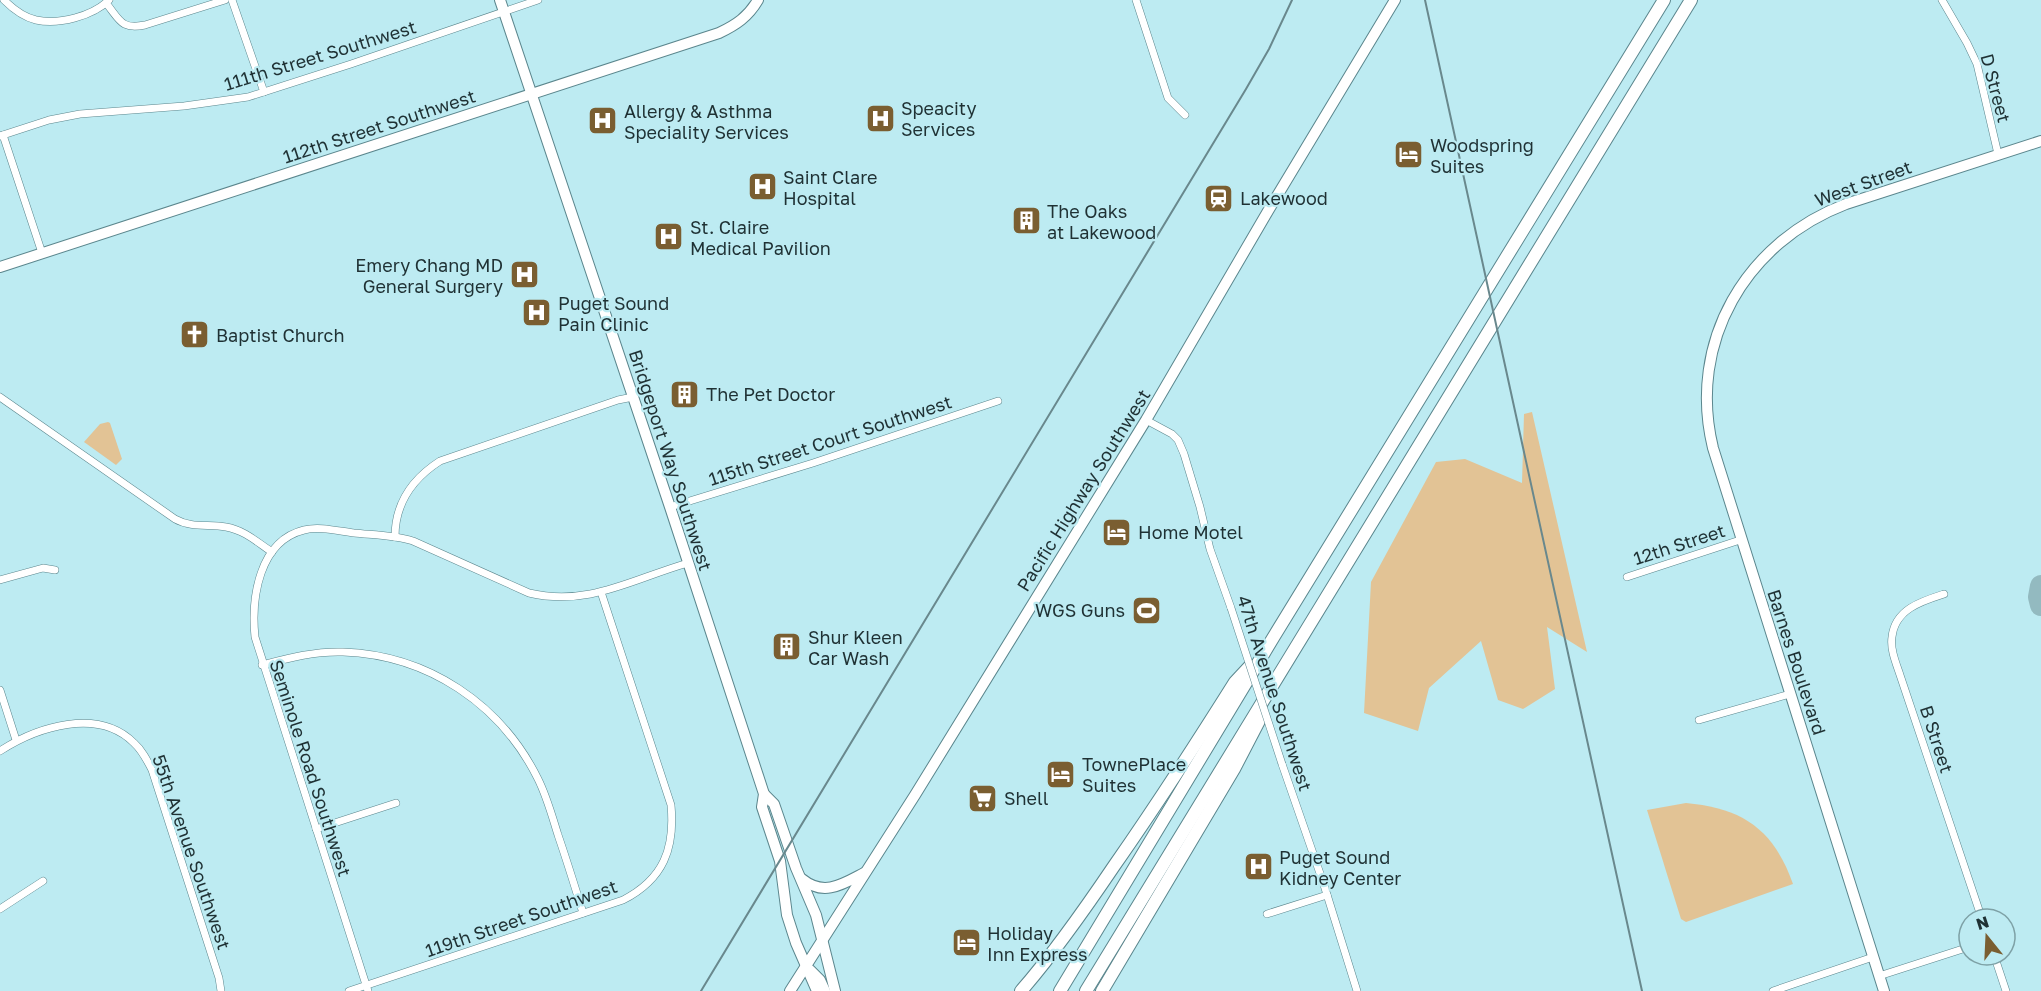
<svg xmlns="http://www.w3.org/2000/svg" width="2041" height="991" font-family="'Golos Text',sans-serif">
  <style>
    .green { fill: #e2c395 }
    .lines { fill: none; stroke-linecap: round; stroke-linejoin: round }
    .taxiway { stroke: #93bac0; stroke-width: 22 }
    .street-casing { stroke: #5b868d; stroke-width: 8 }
    .secondary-casing { stroke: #5b868d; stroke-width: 12 }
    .primary-casing { stroke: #5b868d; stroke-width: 12 }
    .highway-casing { stroke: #5b868d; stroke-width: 14 }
    .street { stroke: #fff; stroke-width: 7 }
    .secondary { stroke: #fff; stroke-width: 10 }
    .primary { stroke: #fff; stroke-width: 10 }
    .highway { stroke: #fff; stroke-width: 12 }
    .rail { stroke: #69888d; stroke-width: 2 }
    .street-bridge-casing { stroke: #5b868d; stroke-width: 8; stroke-linecap: butt }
    .street-bridge { stroke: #fff; stroke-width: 7 }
    .labels { text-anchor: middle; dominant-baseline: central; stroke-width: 4.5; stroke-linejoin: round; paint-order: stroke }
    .street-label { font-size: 18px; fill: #1f3134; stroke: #bdebf2 }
    .poi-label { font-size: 18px; fill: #1f3134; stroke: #bdebf2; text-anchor: start }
  </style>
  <rect width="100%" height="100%" fill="#bdebf2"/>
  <g class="green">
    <path d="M1532 412 1587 652 1547 627 1555 689 1523 709 1498 700 1481 641 1429 688 1418 731 1364 713 1371 582 1436 462 1465 459 1522 483 1524 414Z"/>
    <path d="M108 422 110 423 122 459 116 465 84 442 100 424Z"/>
    <path d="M1686 803C1743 808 1774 830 1793 884L1686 922 1681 919 1647 810Z"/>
  </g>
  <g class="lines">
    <path class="taxiway" d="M2041 586 2039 597 2041 605"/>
    <defs>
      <g id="street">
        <path d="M4 0C13 9 23 17 36 20 59 25 93 16 109 0"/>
        <path d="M232 0 264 92"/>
        <path d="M1136 0 1168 98 1185 115"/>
        <path d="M1942 0 1967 43 1977 64 1998 154"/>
        <path d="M106 3C120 20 121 30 145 25L225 0"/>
        <path d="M3 135 42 253"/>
        <path d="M0 136 49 120 80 114 184 106 248 97 351 64 538 0"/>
        <path d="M0 397 175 519C191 528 208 524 226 527 244 530 257 542 272 552"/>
        <path d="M1146 420 1172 434 1178 440 1184 454 1200 507 1210 549 1231 608"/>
        <path d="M670 507 813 463 998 401"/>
        <path d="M395 537C395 503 412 479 440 461L618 400 633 397"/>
        <path d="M1627 577 1740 540"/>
        <path d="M0 580 43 568 55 570"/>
        <path d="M1944 594C1922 601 1895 609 1892 637 1890 649 1896 663 1900 675L1982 919"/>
        <path d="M262 665C289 658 315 651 343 652 428 655 501 704 538 779 547 797 552 816 558 835 567 861 575 887 583 913"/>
        <path d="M0 690 16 740"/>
        <path d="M1699 720 1790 694"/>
        <path d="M0 751C37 727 98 707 134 743 142 750 147 760 152 770L219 978 221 991"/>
        <path d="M1282 764 1324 885 1357 991"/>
        <path d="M316 829 396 803"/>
        <path d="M0 909 43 881"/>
        <path d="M1267 914 1327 895"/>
        <path d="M1994 955 2006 991"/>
        <path d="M1879 976 1969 947"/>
        <path d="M349 991 623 900C664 879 675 848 671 805L601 592"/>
        <path d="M368 991 255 637C251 598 259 541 304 530 319 526 338 531 354 533 374 535 394 535 413 541L529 593C589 607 632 579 688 563"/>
        <path d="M1773 991 1873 957"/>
      </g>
      <g id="secondary">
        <path d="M0 267 719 33C736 25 748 17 758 0"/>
        <path d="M790 991 915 795 1146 420 1268 211 1395 0"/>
        <path d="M1884 991 1713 448C1687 342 1746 242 1846 204L2041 141"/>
      </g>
      <g id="primary">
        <path d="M500 0 670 507 764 794 762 807 780 861 787 915 796 943 817 991"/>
        <path d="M764 794 774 804 796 868 816 915 835 991"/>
        <path d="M802 879C824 897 843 884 864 873"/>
        <path d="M810 970 820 980 825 991"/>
      </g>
      <g id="highway">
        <path d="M1021 991C1055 952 1085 909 1114 866 1156 806 1196 744 1235 682L1249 667"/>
        <path d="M1060 991 1273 638 1664 0"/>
        <path d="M1086 991 1691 0"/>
        <path d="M1102 991 1234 769 1261 717"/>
      </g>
    </defs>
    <use href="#street" class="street-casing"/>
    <use href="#secondary" class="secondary-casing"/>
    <use href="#primary" class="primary-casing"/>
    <use href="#highway" class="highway-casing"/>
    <use href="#street" class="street"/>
    <use href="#secondary" class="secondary"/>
    <use href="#primary" class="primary"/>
    <use href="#highway" class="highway"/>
    <g class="rail">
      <path d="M1425 0 1642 991"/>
      <path d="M701 991 1246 89 1269 49 1292 0"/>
    </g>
    <defs>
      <path id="street-bridge" d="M1231 608 1282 764"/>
    </defs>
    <use href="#street-bridge" class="street-bridge-casing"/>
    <use href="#street-bridge" class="street-bridge"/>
  </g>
  <defs>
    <symbol id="hospital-square" viewBox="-11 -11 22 22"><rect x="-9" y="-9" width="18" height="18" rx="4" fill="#7a5e31" stroke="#bdebf2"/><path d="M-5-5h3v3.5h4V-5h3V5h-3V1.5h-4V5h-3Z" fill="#fff"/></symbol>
    <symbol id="hotel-square" viewBox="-11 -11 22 22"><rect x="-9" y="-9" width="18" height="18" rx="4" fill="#7a5e31" stroke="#bdebf2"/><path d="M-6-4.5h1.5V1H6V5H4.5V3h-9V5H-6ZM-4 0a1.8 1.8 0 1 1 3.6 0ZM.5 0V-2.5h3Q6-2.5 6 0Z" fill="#fff"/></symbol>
    <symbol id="station-square" viewBox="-11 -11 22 22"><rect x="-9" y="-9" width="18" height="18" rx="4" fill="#7a5e31" stroke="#bdebf2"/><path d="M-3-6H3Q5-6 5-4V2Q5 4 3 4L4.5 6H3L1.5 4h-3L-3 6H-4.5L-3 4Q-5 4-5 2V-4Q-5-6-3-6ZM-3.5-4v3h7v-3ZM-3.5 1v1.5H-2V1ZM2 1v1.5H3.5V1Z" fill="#fff"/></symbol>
    <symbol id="building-square" viewBox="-11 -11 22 22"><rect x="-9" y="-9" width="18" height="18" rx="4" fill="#7a5e31" stroke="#bdebf2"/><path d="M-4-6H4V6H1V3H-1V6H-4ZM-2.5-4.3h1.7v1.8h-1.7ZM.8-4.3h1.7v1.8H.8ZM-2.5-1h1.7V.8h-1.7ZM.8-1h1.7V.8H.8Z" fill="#fff"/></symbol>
    <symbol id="church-square" viewBox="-11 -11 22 22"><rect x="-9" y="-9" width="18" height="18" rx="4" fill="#7a5e31" stroke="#bdebf2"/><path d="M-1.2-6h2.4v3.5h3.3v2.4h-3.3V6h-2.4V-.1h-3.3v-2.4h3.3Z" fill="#fff"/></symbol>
    <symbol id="stadium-square" viewBox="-11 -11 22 22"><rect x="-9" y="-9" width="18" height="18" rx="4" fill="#7a5e31" stroke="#bdebf2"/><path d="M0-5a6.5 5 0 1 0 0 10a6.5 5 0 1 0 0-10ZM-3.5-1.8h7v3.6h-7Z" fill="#fff"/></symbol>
    <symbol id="supermarket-square" viewBox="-11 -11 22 22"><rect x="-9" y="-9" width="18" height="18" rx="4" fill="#7a5e31" stroke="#bdebf2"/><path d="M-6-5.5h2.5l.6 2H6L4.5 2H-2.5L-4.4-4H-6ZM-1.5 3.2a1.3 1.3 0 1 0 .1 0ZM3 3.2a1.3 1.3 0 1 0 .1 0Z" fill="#fff"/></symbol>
  </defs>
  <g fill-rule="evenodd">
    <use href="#hospital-square" x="864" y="102" width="33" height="33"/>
    <use href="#hospital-square" x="586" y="104" width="33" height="33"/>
    <use href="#hotel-square" x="1392" y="138" width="33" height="33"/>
    <use href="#hospital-square" x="746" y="170" width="33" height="33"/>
    <use href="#station-square" x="1202" y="182" width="33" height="33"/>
    <use href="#building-square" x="1010" y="204" width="33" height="33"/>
    <use href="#hospital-square" x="652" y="220" width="33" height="33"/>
    <use href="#hospital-square" x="508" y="258" width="33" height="33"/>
    <use href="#hospital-square" x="520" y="296" width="33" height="33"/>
    <use href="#church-square" x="178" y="318" width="33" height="33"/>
    <use href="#building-square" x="668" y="378" width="33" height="33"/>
    <use href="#hotel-square" x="1100" y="516" width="33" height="33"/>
    <use href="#stadium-square" x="1130" y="594" width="33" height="33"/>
    <use href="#building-square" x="770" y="630" width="33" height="33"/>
    <use href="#hotel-square" x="1044" y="758" width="33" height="33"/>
    <use href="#supermarket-square" x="966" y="782" width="33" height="33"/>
    <use href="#hospital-square" x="1242" y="850" width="33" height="33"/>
    <use href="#hotel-square" x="950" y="926" width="33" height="33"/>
  </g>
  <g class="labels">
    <g class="street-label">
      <text transform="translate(320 55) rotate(-17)">111th Street Southwest</text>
      <text transform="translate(1996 88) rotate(75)">D Street</text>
      <text transform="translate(379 126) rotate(-18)">112th Street Southwest</text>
      <text transform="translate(1863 183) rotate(-20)">West Street</text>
      <text transform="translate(830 440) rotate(-18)">115th Street Court Southwest</text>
      <text transform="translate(671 460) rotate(72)">Bridgeport Way Southwest</text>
      <text transform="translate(1083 490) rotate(-58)">Pacific Highway Southwest</text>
      <text transform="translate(1679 544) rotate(-18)">12th Street</text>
      <text transform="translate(1797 662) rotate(72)">Barnes Boulevard</text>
      <text transform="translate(1275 693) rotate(72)">47th Avenue Southwest</text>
      <text transform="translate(1937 739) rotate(72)">B Street</text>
      <text transform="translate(311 768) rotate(72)">Seminole Road Southwest</text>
      <text transform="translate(192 852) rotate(71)">55th Avenue Southwest</text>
      <text transform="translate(521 918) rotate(-19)">119th Street Southwest</text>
    </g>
    <g class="poi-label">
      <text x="901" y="108">Speacity<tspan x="901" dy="21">Services</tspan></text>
      <text x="624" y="111">Allergy &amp; Asthma<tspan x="624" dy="21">Speciality Services</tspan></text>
      <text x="1430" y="145">Woodspring<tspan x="1430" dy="21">Suites</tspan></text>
      <text x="783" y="177">Saint Clare<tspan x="783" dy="21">Hospital</tspan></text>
      <text x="1240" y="198">Lakewood</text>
      <text x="1047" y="211">The Oaks<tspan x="1047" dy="21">at Lakewood</tspan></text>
      <text x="690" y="227">St. Claire<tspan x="690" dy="21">Medical Pavilion</tspan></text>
      <text x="503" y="265" text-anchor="end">Emery Chang MD<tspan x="503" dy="21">General Surgery</tspan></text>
      <text x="558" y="303">Puget Sound<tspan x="558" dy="21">Pain Clinic</tspan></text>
      <text x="216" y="335">Baptist Church</text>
      <text x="706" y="394">The Pet Doctor</text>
      <text x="1138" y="532">Home Motel</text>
      <text x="1125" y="610" text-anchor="end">WGS Guns</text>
      <text x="808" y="637">Shur Kleen<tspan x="808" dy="21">Car Wash</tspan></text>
      <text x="1082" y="764">TownePlace<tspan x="1082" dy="21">Suites</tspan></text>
      <text x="1004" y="798">Shell</text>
      <text x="1279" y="857">Puget Sound<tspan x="1279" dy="21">Kidney Center</tspan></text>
      <text x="987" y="933">Holiday<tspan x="987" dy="21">Inn Express</tspan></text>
    </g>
  </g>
  <g transform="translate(1987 937) rotate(342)"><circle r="28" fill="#bdebf2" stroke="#7ea1a6" stroke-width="1.5"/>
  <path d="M0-4.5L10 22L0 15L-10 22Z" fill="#7a5e31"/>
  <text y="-9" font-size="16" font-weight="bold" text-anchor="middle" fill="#1f3134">N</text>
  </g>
</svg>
